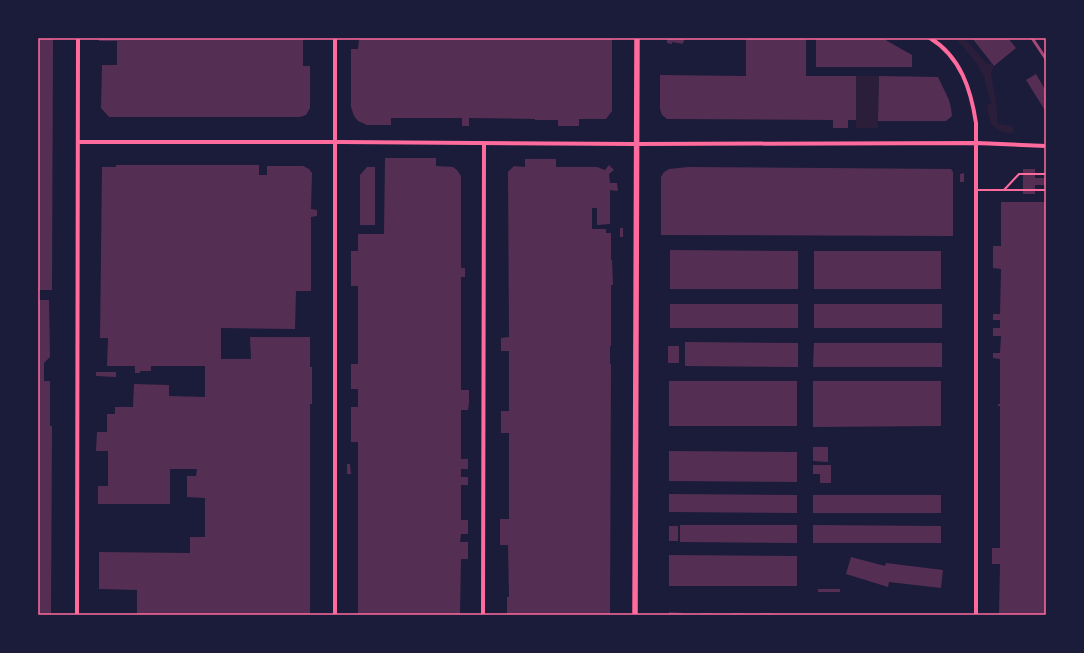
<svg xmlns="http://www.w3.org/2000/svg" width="1084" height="653" font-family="Rubik,sans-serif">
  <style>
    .green { fill: #2a1e3b }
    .building { fill: #542f53 }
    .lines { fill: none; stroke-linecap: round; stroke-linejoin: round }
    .service { stroke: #ff6b9d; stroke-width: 2 }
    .minor { stroke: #ff6b9d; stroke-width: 4 }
    .tertiary { stroke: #ff6b9d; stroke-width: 5.5 }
    .rail { stroke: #a44b75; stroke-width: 3 }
    .neatline { fill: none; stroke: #ff6b9d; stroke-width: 1.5 }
  </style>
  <rect width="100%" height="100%" fill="#1b1b3a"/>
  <g class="green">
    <path d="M956 38H962L964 41 966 40 987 64H991L994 67 991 73 996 102 998 124 1013 126V133C992 132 990 124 987 105L991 103 984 77 977 64Z"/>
    <path d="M856 76H879L878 128H856Z"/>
  </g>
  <g class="building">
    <path d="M38 38H53L52 290H38Z"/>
    <path d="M99 38H303V66H310V108L306 115 300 117H109L101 108 102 65H117V41H99Z"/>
    <path d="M359 38H612V111L606 119H579V126H558V120H535V119L469 118V126H462V118H391V125H367L358 121 354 116 351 107V49H358Z"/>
    <path d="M667 38H684V42H683V44L672 42V44L667 43Z"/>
    <path d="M746 38H806V76H856V120H848V128H833V120L667 119 662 115 660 109V75L746 76Z"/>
    <path d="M816 38H882L912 55V67H816Z"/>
    <path d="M972 38H1008L1016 48 994 66Z"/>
    <path d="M1036 74 1046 91V112L1026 80Z"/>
    <path d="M879 76 938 77 949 100 951 108 952 116 946 121H878Z"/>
    <path d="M385 158H436V166L453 167 457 170 461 176V268H465V277H461V390H469V403L468 410H461V459H468V469H461V477H468V485H461V520H468V534H461L460 542H468V559H461L460 615H358V442H351V407H358V389H351V364H358V286H351V251H358V234H384Z"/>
    <path d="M525 159H556V167H597L605 170 609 165 614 170 609 174 610 183H617L618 191 610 190V224L597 225V208H592V229H606V233H611V260H612L613 285H611V346H610V364H611L610 615H507V597H509L508 545H500V519H509V433H501V411H509V351H501V338L509 337 508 172 514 166 525 167Z"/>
    <path d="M116 165H259V175H267V166H303L309 169 312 173 311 209 317 210V216L311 217V291H296L295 329 221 328V359H251L250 337H310V367H312V404H310V615H137V590L99 589V552L190 553V537H205V498L187 497V476H196L197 469H170V504H98V486H108V451H96L97 432H107V414H115V407H133L134 384 169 385V396L205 397V366H151V371H140V373H135V366H107L108 338H100L102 167H116Z"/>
    <path d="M367 167H375V225H360V175Z"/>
    <path d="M688 167 951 169 953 172V236L661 235V177L664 172 669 169Z"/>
    <path d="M1023 169H1035V178H1046V185H1035V194H1023Z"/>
    <path d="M964 173V182H960V174Z"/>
    <path d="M1001 202H1046V615H999L1000 564H992V548H1000V406H998V404H1000V359L993 358V353H1000L1001 336H993V328H1000V320H993V314H1000L1001 269 993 268V246H1001Z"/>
    <rect x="620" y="228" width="3" height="9"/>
    <path d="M670 250 798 251V289H670Z"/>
    <rect x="814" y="251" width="127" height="38"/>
    <path d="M38 300H49L50 357 44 363V381H50V426H52L51 615H38Z"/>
    <rect x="670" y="304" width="128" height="24"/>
    <rect x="814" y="304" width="128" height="24"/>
    <path d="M685 342 798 343V367L685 366Z"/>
    <path d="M814 343H942V367H813Z"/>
    <rect x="668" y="346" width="11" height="17"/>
    <path d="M96 372H116V377L96 376Z"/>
    <rect x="669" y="381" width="128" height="45"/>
    <path d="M813 381H941V426L813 427Z"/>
    <path d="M813 447H828V462L813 461Z"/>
    <path d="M669 451 797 452V482L669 481Z"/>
    <path d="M347 464H350L351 474H347Z"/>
    <path d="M813 465H831V483H820V474H813Z"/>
    <path d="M669 494 797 495V513L669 512Z"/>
    <rect x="813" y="495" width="128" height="18"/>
    <path d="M680 525H797V543L680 542Z"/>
    <path d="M813 525 941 526V543H813Z"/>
    <rect x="669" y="526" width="9" height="15"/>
    <path d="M669 555 797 556V586H669Z"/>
    <path d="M851 557 885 566 886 563 943 570 941 588 889 582 888 587 846 574Z"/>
    <rect x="818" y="589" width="22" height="3"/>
    <path d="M669 612 683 613V615H669Z"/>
    <rect x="701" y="613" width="12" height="2"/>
    <rect x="731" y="613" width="12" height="2"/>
    <rect x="761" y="613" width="12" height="2"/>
  </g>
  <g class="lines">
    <g class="service">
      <path d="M977 190H1046"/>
      <path d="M1004 190 1019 174H1046"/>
    </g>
    <g class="minor">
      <path d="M930 38C961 57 971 90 976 123V615"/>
      <path d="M78 142H341L636 144 977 143 1046 146"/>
      <path d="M77 615 78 38"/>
      <path d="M335 615V38"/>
      <path d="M483 615 484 144"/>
    </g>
    <path class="tertiary" d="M635 615 637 38"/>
    <path class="rail" d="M1032 38 1046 59"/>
  </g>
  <rect width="1084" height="653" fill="none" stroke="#1b1b3a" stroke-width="78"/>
  <rect x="39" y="39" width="1006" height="575" class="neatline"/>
</svg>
